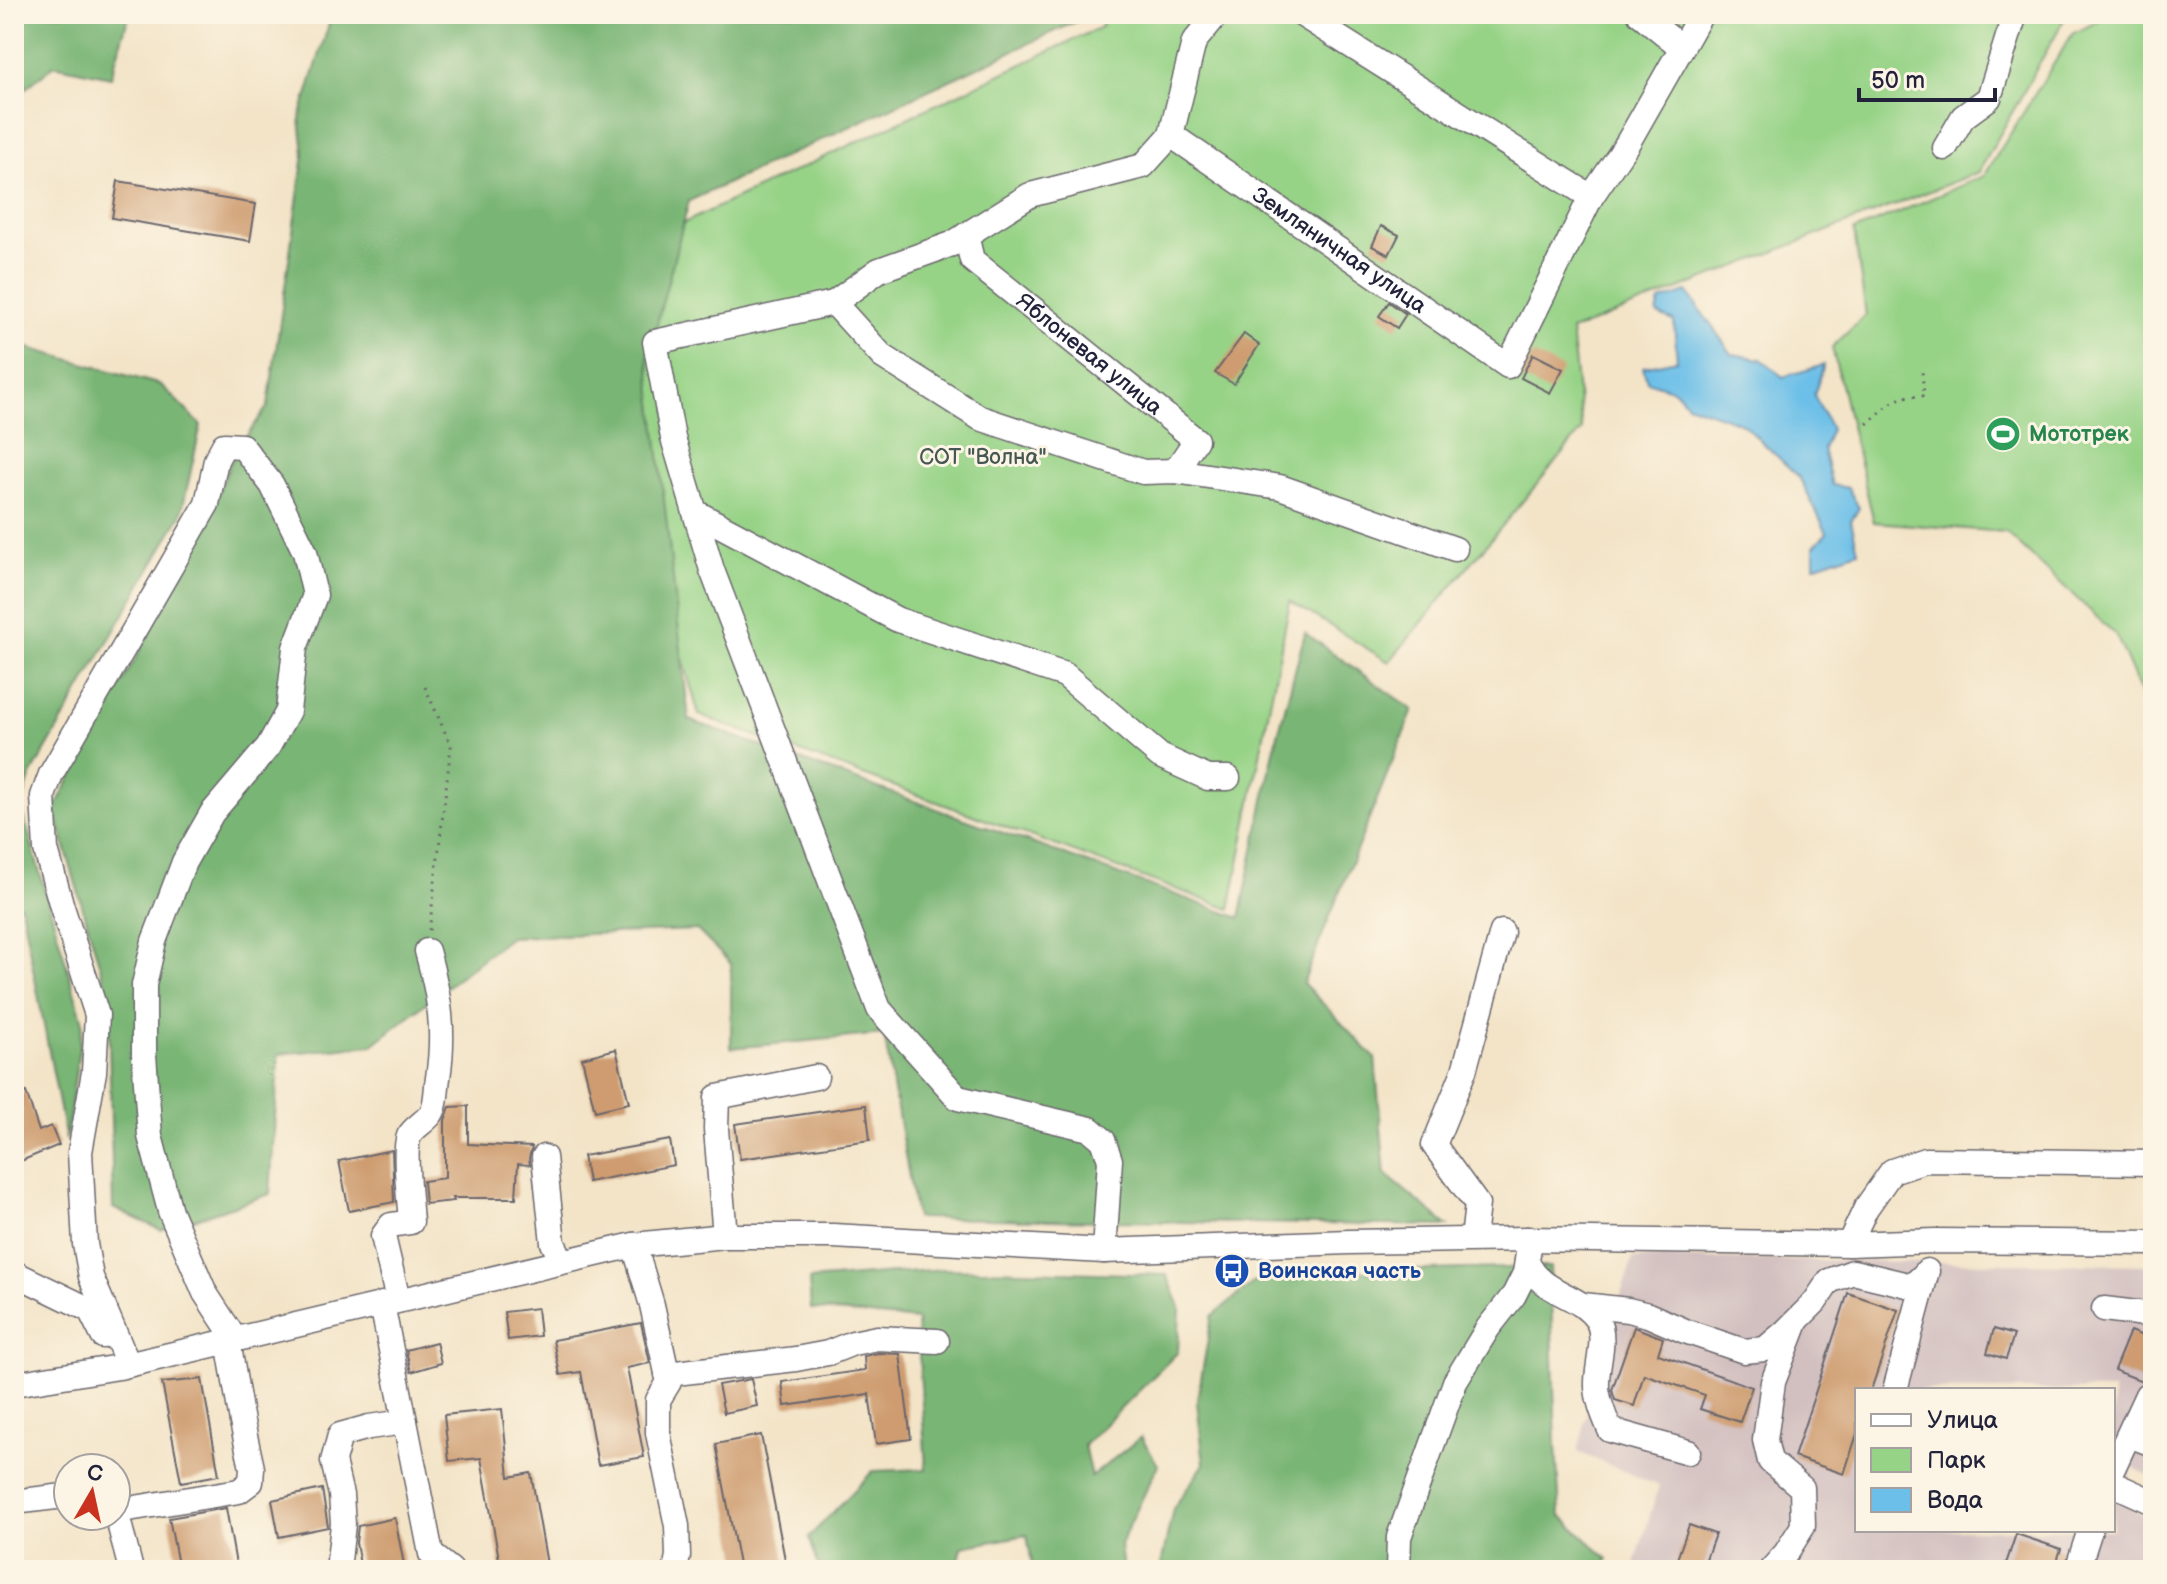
<svg xmlns="http://www.w3.org/2000/svg" width="2167" height="1584" font-family="'Balsamiq Sans',sans-serif">
  <style>
    .industrial { fill: #d2bfc0; fill-rule: evenodd }
    .green { fill: #97d387; stroke: #5c7a61; stroke-width: 2 }
    .forest { fill: #79b574; stroke: #4e6c58; stroke-width: 2 }
    .water { fill: #6cbfe8; stroke: #477092; stroke-width: 2 }
    .building { fill: #ce9c6f }
    .lines { fill: none; stroke-linecap: round; stroke-linejoin: round }
    .minor-casing { stroke: #6b666c; stroke-width: 27 }
    .path { stroke: #6b666c; stroke-width: 3; stroke-dasharray: 2 6; stroke-linecap: butt }
    .minor { stroke: #fff; stroke-width: 24 }
    .labels { text-anchor: middle; dominant-baseline: central; stroke-width: 6; stroke-linejoin: round; paint-order: stroke }
    .street-label { font-size: 22px; fill: #22223b; stroke: #fcf5e5 }
    .leisure-label { font-size: 22px; font-weight: bold; fill: #27864d; stroke: #fcf5e5; text-anchor: start }
    .park-label { font-size: 22px; fill: #455752; stroke: #fcf5e5 }
    .transit-label { font-size: 22px; font-weight: bold; fill: #164399; stroke: #fcf5e5; text-anchor: start }
  </style>
  <rect width="100%" height="100%" fill="#fcf5e5"/>
  <filter id="ink" filterUnits="userSpaceOnUse"><feTurbulence type="fractalNoise" baseFrequency=".0125" numOctaves="2"/><feDisplacementMap in="SourceGraphic" scale="16" xChannelSelector="R" yChannelSelector="G"/><feConvolveMatrix kernelMatrix="1 2 1 2 8 2 1 2 1" color-interpolation-filters="sRGB"/></filter>
  <filter id="wash" filterUnits="userSpaceOnUse"><feTurbulence type="fractalNoise" baseFrequency=".006" numOctaves="4" result="noise"/><feDisplacementMap in="SourceGraphic" scale="32" xChannelSelector="R" yChannelSelector="G"/><feGaussianBlur stdDeviation="1.8" result="paint"/><feColorMatrix in="noise" values="0 0 0 0 0 0 0 0 0 0 0 0 0 0 0 0 0 1.4 0 .05"/><feComposite in="paint" operator="in"/></filter>
  <g filter="url(#wash)">
    <rect width="100%" height="100%" fill="#f3e4c8"/>
    <path class="industrial" d="M1633 1258 2153 1265V1477L2133 1468 2118 1502 2153 1518V1570H1633L1659 1486 1578 1452 1601 1354ZM1857 1390H2113V1530H1857Z"/>
    <g class="green">
      <path d="M1106 14H2067L1979 172 1571 331 1582 430 1389 662 1290 601 1230 909 699 715 573 275 1101 27Z"/>
      <path d="M2114 14H2153V720L2116 635 2006 532 1874 522 1832 347 1866 315 1854 231 1984 176 2073 33Z"/>
    </g>
    <g class="forest">
      <path d="M14 14H129L111 77 54 65 14 98Z"/>
      <path d="M332 14H1086L1084 18 689 201 648 358 689 720 1240 918 1275 746 1305 633 1413 710 1303 983 1375 1058 1385 1174 1448 1226 916 1218 884 1034 731 1048V964L697 930 510 937 372 1045 279 1054 270 1194 161 1230 113 1208 108 994 54 809 196 547 235 452 268 406 304 154 300 118Z"/>
      <path d="M14 344 161 385 201 425 181 515 30 777 21 807 83 1022 66 1140 21 906 14 903Z"/>
      <path d="M1550 1267 1556 1445 1560 1515 1608 1559 1601 1570H1160L1173 1509 1204 1464 1197 1402 1212 1316 1264 1274Z"/>
      <path d="M944 1269 1167 1275 1180 1307 1178 1352 1084 1445 1091 1477 1141 1437 1158 1465 1120 1545 1123 1570H1033L1027 1535 962 1547 957 1570H820L809 1537 873 1471 926 1469 917 1320 811 1309 809 1280Z"/>
    </g>
    <path class="water" d="M1687 292 1732 354 1761 359 1783 377 1824 365 1814 395 1831 429 1823 449 1832 485 1848 488 1859 508 1851 521 1858 551 1814 566V546L1827 533 1799 477 1743 424 1687 404 1675 390 1647 381 1643 367 1677 360 1674 321 1657 314 1660 301Z"/>
    <g id="blocks">
      <g class="building">
        <path d="M118 181 256 204 250 241 112 218Z"/>
        <path d="M1381 226 1399 235 1389 255 1372 246Z"/>
        <path d="M1389 302 1406 314 1397 328 1379 316Z"/>
        <path d="M1244 334 1259 345 1234 384 1215 373Z"/>
        <path d="M1533 354 1563 369 1550 393 1521 378Z"/>
        <path d="M616 1049 629 1103 595 1111 582 1058Z"/>
        <path d="M26 1092 39 1131 51 1126 59 1145 14 1164V1096Z"/>
        <path d="M866 1105 870 1140 740 1159 735 1124Z"/>
        <path d="M468 1106V1144L532 1147 529 1158 530 1165 518 1164 516 1198H453L454 1201 425 1204 423 1181 445 1178V1120L450 1107Z"/>
        <path d="M670 1140 674 1165 588 1182 583 1156Z"/>
        <path d="M392 1150 394 1202 349 1211 339 1161Z"/>
        <path d="M1848 1293 1898 1310 1871 1390H1857V1434L1844 1474 1794 1457Z"/>
        <path d="M537 1308 540 1336 508 1340 504 1312Z"/>
        <path d="M641 1323 650 1363 627 1368 644 1457 598 1465 581 1372 560 1375 553 1340Z"/>
        <path d="M1634 1327 1663 1338 1658 1354 1752 1387 1740 1422 1700 1409 1705 1395 1644 1374 1634 1406 1615 1400 1612 1390Z"/>
        <path d="M1994 1329 2014 1335 2006 1359 1987 1353Z"/>
        <path d="M2130 1331 2153 1340V1381H2142L2114 1370Z"/>
        <path d="M436 1342 441 1363 411 1372 406 1350Z"/>
        <path d="M878 1353 900 1354 911 1439 876 1444 869 1394 785 1406 782 1382 865 1370 864 1356Z"/>
        <path d="M202 1379 219 1475 181 1482 162 1383Z"/>
        <path d="M751 1379 757 1406 724 1413 718 1385Z"/>
        <path d="M502 1409 509 1477 531 1473 548 1570H501L481 1458 449 1461 444 1415Z"/>
        <path d="M761 1435 787 1570H740L716 1444Z"/>
        <path d="M322 1489 328 1527 279 1537 272 1500Z"/>
        <path d="M226 1508 237 1570H179L169 1518Z"/>
        <path d="M395 1518 405 1570H361L356 1543 358 1526Z"/>
        <path d="M1689 1525 1715 1534 1702 1570H1690L1675 1565Z"/>
        <path d="M2016 1534 2061 1549 2054 1570H2004Z"/>
      </g>
    </g>
  </g>
  <g filter="url(#ink)">
    <use href="#blocks" fill-opacity="0" stroke="#6b666c" stroke-width="2"/>
    <g class="lines">
      <defs>
        <g id="minor">
          <path d="M1301 14 1591 197"/>
          <path d="M1640 14 1681 47"/>
          <path id="s1" d="M1171 135 1508 366 1591 197 1627 144 1701 14"/>
          <path d="M1945 148 1963 117 1989 98 2015 14"/>
          <path id="s2" d="M966 235 972 260 1196 440 1175 471"/>
          <path d="M834 303 882 356 980 418 1143 472 1175 471 1280 487 1455 549"/>
          <path d="M695 512 898 620 1065 675 1160 756 1208 778H1228"/>
          <path d="M544 1157 553 1243 562 1261"/>
          <path d="M725 1236 716 1129 717 1097 816 1077"/>
          <path d="M1473 1239 1477 1204 1434 1145 1464 1071 1502 932"/>
          <path d="M1849 1244 1866 1208 1892 1171 1925 1160 2153 1163"/>
          <path d="M634 1245 652 1305 669 1382 658 1400V1433L677 1526 678 1556 675 1570"/>
          <path d="M1104 1251 1110 1160 1103 1140 1090 1129 958 1098 879 1009 712 570 673 438 655 342 834 303 879 270 952 244 1030 195 1143 166 1171 135 1194 42 1217 14"/>
          <path d="M1527 1262C1542 1295 1579 1293 1597 1320 1607 1336 1597 1365 1597 1382 1596 1397 1604 1416 1610 1430L1688 1452"/>
          <path d="M14 1273 90 1310 103 1336"/>
          <path d="M398 1300 383 1236 391 1225 411 1222C410 1204 403 1150 409 1136 414 1127 425 1122 431 1114 437 1105 436 1089 438 1078 445 1030 440 998 427 951"/>
          <path d="M382 1304 431 1554 451 1570"/>
          <path d="M1583 1305 1628 1310 1648 1315 1685 1331 1744 1351 1765 1349 1786 1331 1815 1302 1829 1281 1853 1272 1912 1286 1926 1273"/>
          <path d="M2104 1309 2153 1315"/>
          <path d="M128 1364 91 1277 85 1244 80 1152 94 1072 97 1015 62 907 46 850 43 796 51 774 207 504 216 460 224 445 242 446 272 485 305 552 315 595 295 648 288 711 268 747 212 813 184 862 154 941 144 985V1055L150 1136 170 1211 205 1293 235 1339"/>
          <path d="M667 1374 796 1359 828 1353 853 1343 877 1338 937 1341"/>
          <path d="M14 1384 119 1367 634 1245 725 1236H833L1104 1251 1349 1242 1527 1239 1849 1244 1935 1241 2153 1243"/>
          <path d="M1895 1390 1927 1271"/>
          <path d="M2129 1435 2153 1444"/>
          <path d="M2113 1468 2147 1395"/>
          <path d="M2113 1484 2153 1502"/>
          <path d="M14 1502 64 1496 68 1497"/>
          <path d="M116 1511 239 1491 251 1482 252 1468 242 1422 228 1341"/>
          <path d="M116 1511 131 1570"/>
          <path d="M338 1570 343 1524 341 1495 333 1461 340 1435 369 1427 405 1422"/>
          <path d="M1398 1570 1399 1537 1455 1382 1488 1328 1514 1295 1525 1273 1529 1247 1527 1239"/>
          <path d="M1771 1570 1786 1553 1803 1526 1802 1488 1770 1461 1765 1440 1773 1382 1795 1325"/>
          <path d="M2077 1570 2090 1530"/>
        </g>
      </defs>
      <use href="#minor" class="minor-casing"/>
      <g class="path">
        <path d="M1867 424 1891 403 1903 397 1924 396 1922 371"/>
        <path d="M425 687 451 746 429 932"/>
      </g>
      <use href="#minor" class="minor"/>
    </g>
  </g>
  <defs>
    <symbol id="stadium-disc" viewBox="-11 -11 22 22"><circle r="9.5" fill="#2e9e5b" stroke="#fcf5e5"/><path d="M0-5a6.5 5 0 1 0 0 10a6.5 5 0 1 0 0-10ZM-3.5-1.8h7v3.6h-7Z" fill="#fff"/></symbol>
    <symbol id="bus-disc" viewBox="-11 -11 22 22"><circle r="9.5" fill="#1a4fb4" stroke="#fcf5e5"/><path d="M-5-6H5V4H4V6H2V4H-2V6H-4V4H-5ZM-3.5-4V0h7V-4ZM-3.5 1.2v1.5H-2V1.2ZM2 1.2v1.5H3.5V1.2Z" fill="#fff"/></symbol>
  </defs>
  <g fill-rule="evenodd">
    <use href="#stadium-disc" x="1983" y="414" width="40" height="40"/>
    <use href="#bus-disc" x="1212" y="1251" width="40" height="40"/>
  </g>
  <g class="labels">
    <g class="street-label">
      <text stroke="none"><textPath href="#s1" startOffset="204">Земляничная улица</textPath></text>
      <text stroke="none"><textPath href="#s2" startOffset="176">Яблоневая улица</textPath></text>
    </g>
    <g class="leisure-label">
      <text x="2029" y="434">Мототрек</text>
    </g>
    <g class="park-label">
      <text x="983" y="457">СОТ "Волна"</text>
    </g>
    <g class="transit-label">
      <text x="1258" y="1271">Воинская часть</text>
    </g>
  </g>
  <rect width="2167" height="1584" fill="none" stroke="#fcf5e5" stroke-width="48"/>
  <rect x="1855" y="1388" width="260" height="144" fill="#fcf5e5" stroke="#a5a1a1" stroke-width="2"/>
  <rect x="1871" y="1414" width="40" height="12" fill="#ffffff" stroke="#a5a1a1" stroke-width="2"/>
  <text x="1927" y="1428" font-size="24" fill="#22223b">Улица</text>
  <rect x="1871" y="1448" width="40" height="24" fill="#97d387" stroke="#a5a1a1" stroke-width="2"/>
  <text x="1927" y="1468" font-size="24" fill="#22223b">Парк</text>
  <rect x="1871" y="1488" width="40" height="24" fill="#6cbfe8" stroke="#a5a1a1" stroke-width="2"/>
  <text x="1927" y="1508" font-size="24" fill="#22223b">Вода</text>
  <g transform="translate(92 1492) rotate(9)"><circle r="38" fill="#fcf5e5" stroke="#a5a1a1" stroke-width="2"/>
  <path d="M0-6L14 30L0 20L-14 30Z" fill="#c8321e"/>
  <text y="-12" font-size="22" font-weight="bold" text-anchor="middle" fill="#22223b">С</text>
  </g>
  <path d="M1859 88v12h136v-12" fill="none" stroke="#22223b" stroke-width="4"/>
  <text x="1871" y="88" font-size="24" fill="#22223b" stroke="#fcf5e5" stroke-width="6" paint-order="stroke">50 m</text>
</svg>
